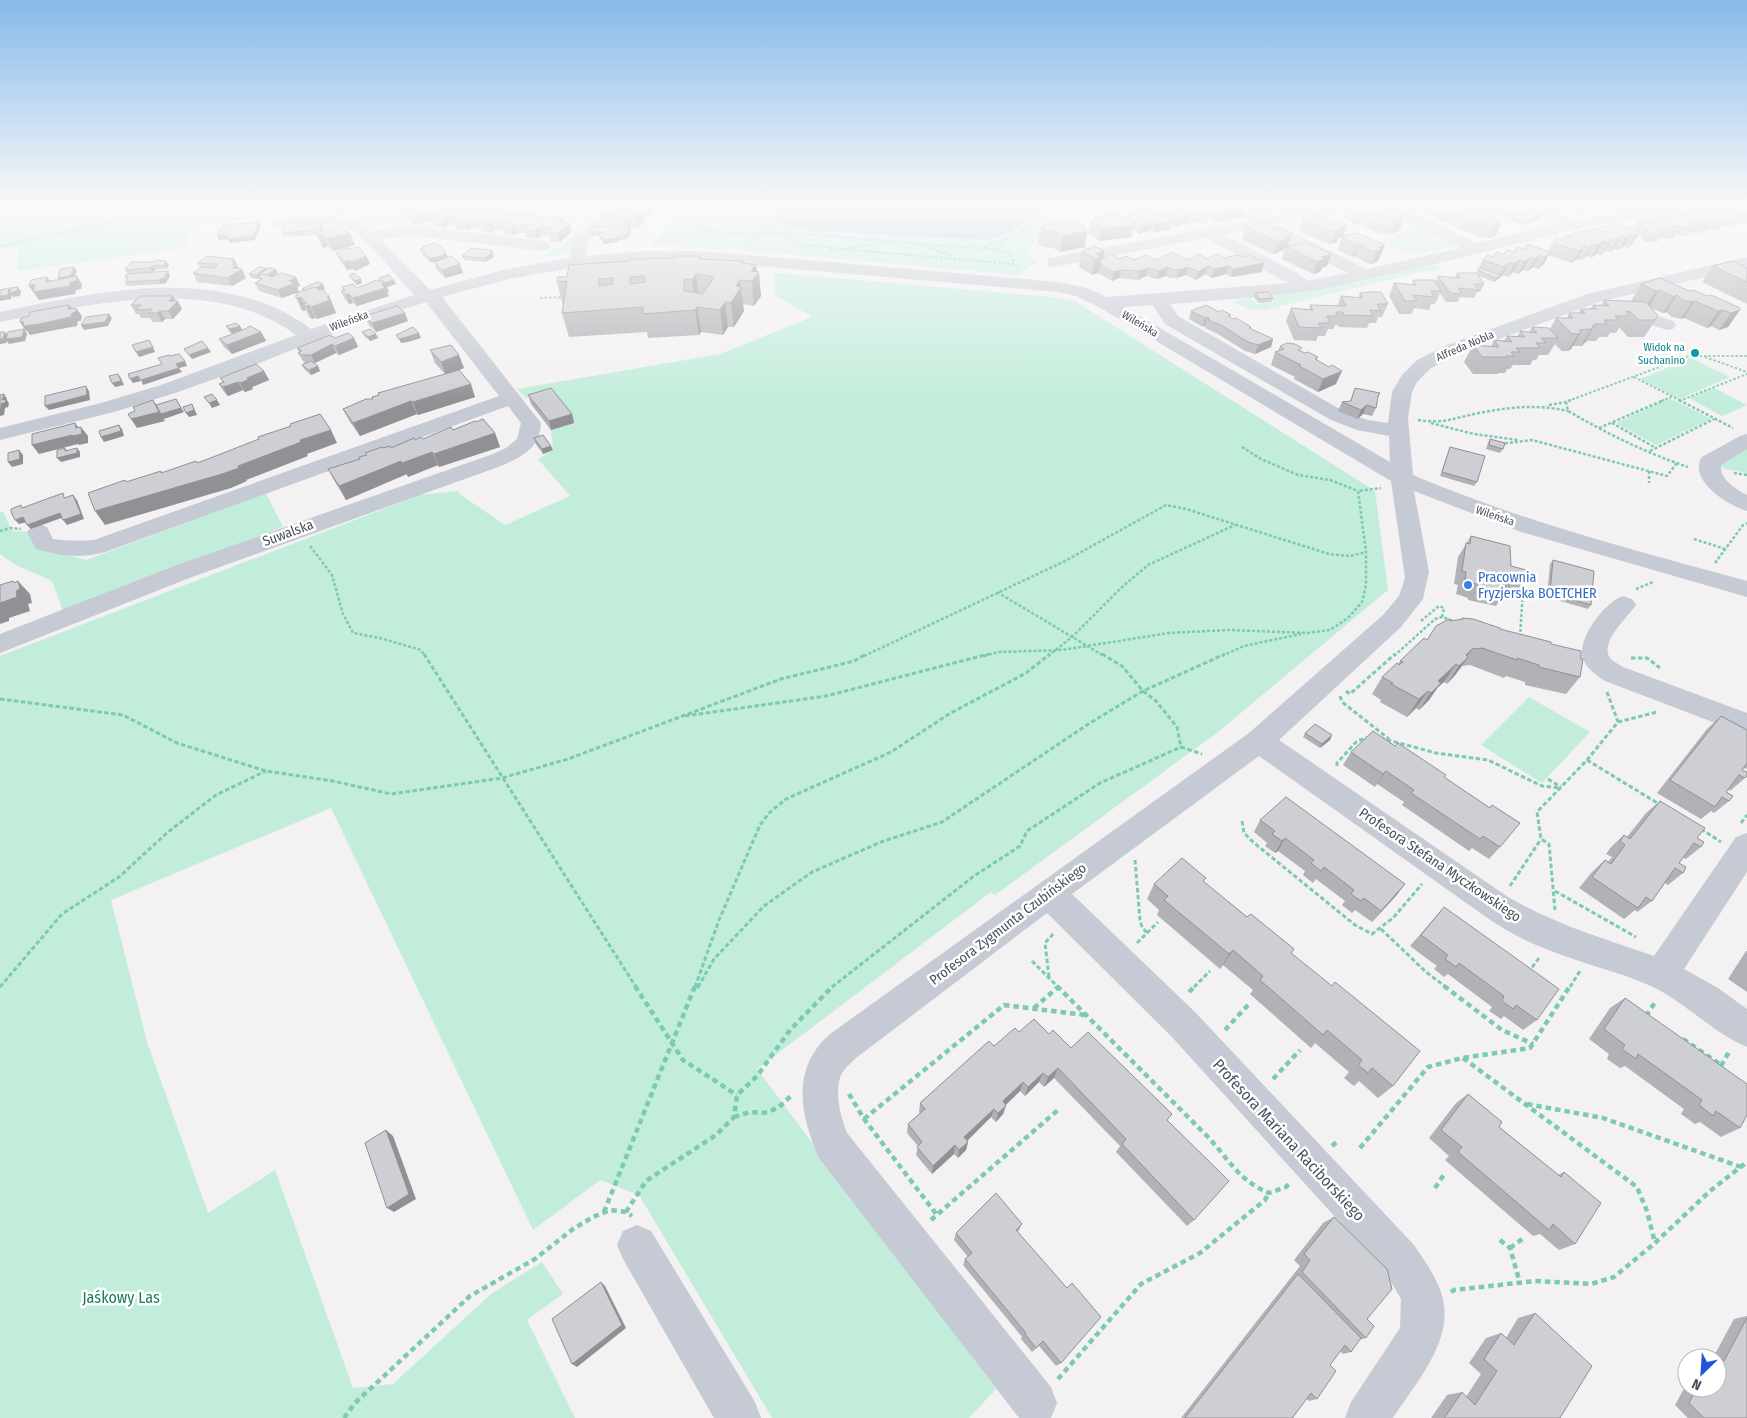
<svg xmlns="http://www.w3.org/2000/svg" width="1747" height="1418" font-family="'Fira Sans Condensed',sans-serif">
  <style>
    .green { fill: #c2eddb }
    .water { fill: #92c6e8 }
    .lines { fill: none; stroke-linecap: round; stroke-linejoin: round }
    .path-far3 { stroke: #7ccab1; stroke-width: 2; stroke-dasharray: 2.5 2; stroke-linecap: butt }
    .path-far2 { stroke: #7ccab1; stroke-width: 2.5; stroke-dasharray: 3 2; stroke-linecap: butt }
    .path-far1 { stroke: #7ccab1; stroke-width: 3; stroke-dasharray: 4.5 2.5; stroke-linecap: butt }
    .path { stroke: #7ccab1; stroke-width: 4.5; stroke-dasharray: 5.5 4; stroke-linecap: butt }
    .minor { fill: #c5cad4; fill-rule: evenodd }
    .wall { fill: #b1b2b7 }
    .shaded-wall { fill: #909195 }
    .building { fill: #cecfd5; stroke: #909195; fill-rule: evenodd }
    .culture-dot { fill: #0f9aa8; stroke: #fff; stroke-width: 2 }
    .shop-dot { fill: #3f7fe0; stroke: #fff; stroke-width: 2 }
    .labels { text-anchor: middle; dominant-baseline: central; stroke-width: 5; stroke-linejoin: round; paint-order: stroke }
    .far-street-label { font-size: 11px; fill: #49505d; stroke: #fff }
    .far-culture-label { font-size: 11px; fill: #0d838f; stroke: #fff; text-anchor: end }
    .street-label { font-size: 14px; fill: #49505d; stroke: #fff }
    .shop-label { font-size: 14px; fill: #366cbe; stroke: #fff; text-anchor: start }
    .near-street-label { font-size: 16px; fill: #49505d; stroke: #fff }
    .near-park-label { font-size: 16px; fill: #1d7c5d; stroke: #fff }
  </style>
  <rect width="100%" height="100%" fill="#f3f1f1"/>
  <g class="green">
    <path d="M0 206H415L393 222 367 229 343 218 344 213 338 210 194 224 184 248 17 271 19 246 0 250Z"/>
    <path d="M477 206H547L539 213Z"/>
    <path d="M572 206H599L585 218 562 216Z"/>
    <path d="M687 206H1083L1072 209 1025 251 1037 262 1018 275 743 250 686 248 685 245 650 246Z"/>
    <path d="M1419 228 1451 243 1455 246 1413 255 1381 241Z"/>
    <path d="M576 233H580L572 253 543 257 549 251 564 244Z"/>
    <path d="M1434 264 1443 267 1432 272 1430 270 1265 310 1249 309 1235 303 1237 300 1251 298 1257 304 1274 302 1269 295Z"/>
    <path d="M779 273 1042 296 1073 300 1375 491 1388 590 1218 732 995 895 991 892 757 1069 996 1389 969 1418H772L639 1195 600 1180 533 1230 331 808 111 900 147 1042 208 1213 275 1170 353 1388 393 1384 491 1294 542 1262 563 1294 527 1320 575 1418H0V656L420 495 458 491 461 495 505 525 570 496 538 459 553 450 551 430 574 422 533 395 526 398 517 389 720 354 812 317 775 295 774 274Z"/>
    <path d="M1691 358 1730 377 1679 399 1640 379Z"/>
    <path d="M1714 388 1747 405 1722 416 1689 398Z"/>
    <path d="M1670 398 1711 419 1656 445 1616 423Z"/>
    <path d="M1747 445V473L1726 469 1719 465Z"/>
    <path d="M266 493 283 527 128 584 63 611 52 581 16 565 0 554V512L3 511 12 531 30 532 37 547 86 560Z"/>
    <path d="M1529 697 1590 732 1542 783 1481 745Z"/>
  </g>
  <path class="water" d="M774 206H903L906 209C955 212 1004 206 1054 206L1003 235 987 240 807 230 784 225 775 220Z"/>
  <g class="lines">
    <g class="path-far3">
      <path d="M704 206 715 211 700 228 723 233 804 234 997 250"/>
      <path d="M1490 216 1510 224"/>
      <path d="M763 223 803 245 836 248"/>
      <path d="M887 242 842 249 1012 264 1017 266"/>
      <path d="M743 243 761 234 763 223 756 206"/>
      <path d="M915 244 954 256"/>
      <path d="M0 246 115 222 234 206"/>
      <path d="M984 248 995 241 1003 240"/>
      <path d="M830 250 842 249"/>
      <path d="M1012 265 1014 261 1008 252 997 250 1003 241 1065 206"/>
      <path d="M540 298 565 297"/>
      <path d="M1705 357 1747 372"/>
      <path d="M1634 377 1681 401"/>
      <path d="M1568 401 1689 356H1747"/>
      <path d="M1661 401 1671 397"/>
      <path d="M1679 401 1747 374"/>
    </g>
    <g class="path-far2">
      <path d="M1571 400 1566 402 1568 411C1606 433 1646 453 1688 467"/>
      <path d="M1679 400 1733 428"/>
      <path d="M1679 401 1681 400"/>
      <path d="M1549 405 1566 402"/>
      <path d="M1418 420C1445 424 1454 418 1479 413 1509 407 1538 404 1568 411"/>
      <path d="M1431 423 1474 434 1518 440"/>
      <path d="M1612 423 1656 448"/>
      <path d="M1599 428 1664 400"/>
      <path d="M1500 444 1532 440 1667 476 1677 463"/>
      <path d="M1242 447 1261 459 1298 475 1330 480 1358 491"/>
      <path d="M1650 451 1714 419"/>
      <path d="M1649 471V483"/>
      <path d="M1734 473 1747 475"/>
      <path d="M0 531 10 528 21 529"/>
      <path d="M1694 539 1725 549"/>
      <path d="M310 546 332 575 343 614 353 633 380 638 421 650 425 656"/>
      <path d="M1715 563 1743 525 1747 523"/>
      <path d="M1636 589 1653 582"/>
      <path d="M997 592 1104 656"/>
      <path d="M1421 621 1439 606 1444 608 1442 617"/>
      <path d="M1520 637 1523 590"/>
      <path d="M864 656 1065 561 1166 505 1186 509 1329 554 1350 556 1366 552"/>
      <path d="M984 656 998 652 1062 650 1169 633 1229 630 1307 633 1330 630 1348 618 1362 602 1366 585V552L1358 491 1381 488"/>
      <path d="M1048 656 1072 637 1121 588 1148 565 1235 525"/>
      <path d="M1222 656 1244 646 1301 634"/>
      <path d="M1394 656 1435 619 1442 617 1454 621"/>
    </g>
    <g class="path-far1">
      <path d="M424 654 636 987"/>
      <path d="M1102 654 1122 666 1143 691 1156 701 1177 727 1181 747 1202 754"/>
      <path d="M1631 658H1647L1660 668"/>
      <path d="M1346 691 1350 694 1395 654"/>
      <path d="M1607 692 1618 722"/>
      <path d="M1340 696 1342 702 1389 739"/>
      <path d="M0 699 123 715 177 743 266 771 333 781 391 794 502 778 568 759 781 679 854 661 866 654"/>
      <path d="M685 716 826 696 989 654"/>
      <path d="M1380 738 1436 753 1488 760 1542 786 1560 788"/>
      <path d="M1587 760 1659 804"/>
      <path d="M1337 766V763L1357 741 1369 737"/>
      <path d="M1548 779 1561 787"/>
      <path d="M1242 821 1244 833 1253 842 1355 925 1372 934 1393 918 1422 884"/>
      <path d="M1741 823 1747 815"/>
      <path d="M1701 829 1721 842"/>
      <path d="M1135 860 1140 920 1142 927 1147 933"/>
      <path d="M1510 886 1541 839"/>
      <path d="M1555 891 1636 937"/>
      <path d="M1555 910 1549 844 1541 839 1537 812 1587 760 1618 722 1657 712"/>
      <path d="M1381 929 1426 972 1446 987"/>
      <path d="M1137 943 1158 922"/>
      <path d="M1032 961 1058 987"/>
      <path d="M1528 973 1539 958"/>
      <path d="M1049 977 1045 943 1053 934"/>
      <path d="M0 987 62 914 119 877 168 832 216 795 266 771"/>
      <path d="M695 987 719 920 760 825 769 813 786 799 891 752 949 714 1026 673 1050 654"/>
      <path d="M698 987 714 959 764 906 812 872 881 842 942 822 1090 723 1143 691 1225 654"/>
      <path d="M832 987 974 876 1020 846 1027 831 1100 783 1181 747"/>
      <path d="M1194 987 1210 971"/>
      <path d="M1570 987 1580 971"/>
    </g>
    <g class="path">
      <path d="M635 986 683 1060 737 1095"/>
      <path d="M1057 986C1106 1035 1156 1085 1205 1134 1228 1157 1237 1180 1269 1193L1286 1187 1290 1183"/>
      <path d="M1444 986 1502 1030 1533 1044"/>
      <path d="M697 988 698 986"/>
      <path d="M1189 992 1195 986"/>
      <path d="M1034 1008 1058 987"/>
      <path d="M1646 1016 1656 1001"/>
      <path d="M1225 1030 1248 1005"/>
      <path d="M1683 1039 1721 1065"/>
      <path d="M1463 1058 1637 1187 1647 1211 1655 1243"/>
      <path d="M1721 1066 1730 1050"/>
      <path d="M1273 1079 1300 1050"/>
      <path d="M849 1094 864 1119 937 1215"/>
      <path d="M1527 1104 1603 1118 1741 1167"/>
      <path d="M734 1117 750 1112 764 1113 778 1108 793 1094"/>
      <path d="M864 1119 1004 1005 1085 1015"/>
      <path d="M1332 1146 1339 1140"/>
      <path d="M1360 1148 1428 1067 1462 1058 1530 1048 1570 986"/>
      <path d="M1435 1188 1445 1173"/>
      <path d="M604 1212 695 986"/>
      <path d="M626 1212 646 1181 716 1135 734 1117 737 1095 757 1076 790 1030 833 986"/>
      <path d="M931 1220 1058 1110"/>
      <path d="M1500 1240 1510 1248 1520 1283"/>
      <path d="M1510 1248 1525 1237"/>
      <path d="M1451 1292 1454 1290 1535 1281 1591 1284 1614 1277 1655 1243 1710 1191 1747 1162"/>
      <path d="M1058 1379 1141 1284 1200 1253 1265 1200 1269 1193"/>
      <path d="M344 1418 355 1403 470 1296 535 1259 573 1229 593 1217 610 1210 626 1212 632 1216"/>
    </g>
    <g class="minor">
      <path d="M606 206H622L588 242 586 256 645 251 712 252 1058 282 1087 288 1107 297 1288 283 1206 238 1055 267 1049 266 1047 262 1049 258 1055 257 1247 221 1230 209 1228 206H1245L1263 217 1326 206H1355L1353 209 1348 211 1276 224 1366 269 1461 248 1381 209 1379 206H1398L1478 243 1560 223 1525 209 1523 206H1543L1577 219 1655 206H1686L1684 209 1679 211 1576 229 1452 260 1319 290 1259 297 1170 304 1178 316 1345 412 1368 420 1388 423 1392 392 1402 375 1417 360 1447 345 1587 294 1747 257V267L1599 302 1461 353 1431 368 1417 382 1412 392 1408 418 1413 475C1521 521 1634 550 1747 581V597L1521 532 1414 491 1429 572 1423 599 1401 627 1279 740 1508 897C1554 924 1604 939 1654 956L1736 837 1747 833V872L1684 969 1718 988 1747 1009V1047C1713 1033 1685 1002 1651 986 1617 971 1580 963 1546 949 1525 941 1505 930 1486 917L1259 756 1072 894 1195 1012 1414 1245C1424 1260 1435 1275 1441 1292 1457 1338 1416 1382 1393 1418H1345L1351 1402 1400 1328 1401 1299 1386 1273 1171 1036 1047 913 856 1058C851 1063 845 1068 842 1073 833 1090 841 1117 847 1133L1051 1387 1057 1403 1051 1418H1019L819 1158C804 1123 792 1082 817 1048 821 1042 826 1038 830 1034L1249 733 1383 615 1399 596 1405 578 1391 481 1099 307 1076 296 1058 292 712 262 645 261 578 267 509 279 442 297 541 423C540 448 522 457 501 466L192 577 0 653V634L174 566 493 454 506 448 517 439 521 423 508 406 105 552C81 559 60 556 36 549L27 532 31 527 39 524 47 527 53 539C67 541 80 541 94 540L499 396 426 302 349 327 257 364 175 393 114 412 0 440V428L101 403 161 385 296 335C214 274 92 304 0 322V312C100 291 222 263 311 329L414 295C400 280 361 231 345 227 323 221 301 226 279 229L273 227 271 224 273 221 319 214 357 220 373 232 407 225 543 241 549 243 551 246 549 249 543 251 407 235 381 240 430 290 507 269 570 258 572 240ZM1258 228 1348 273 1307 281 1297 273 1224 235ZM1153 305 1165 324 1331 420 1357 430 1389 436 1390 462 1124 307Z"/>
      <path d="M1621 304 1673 321 1676 325 1673 329 1667 330 1615 313 1612 309 1615 305Z"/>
      <path d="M1747 434V449L1721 465C1720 480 1735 488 1747 495V511C1729 506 1687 480 1702 457L1740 436Z"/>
      <path d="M1623 596 1632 599 1636 605C1628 617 1599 642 1610 658 1613 662 1619 664 1623 667L1747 713V735L1605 681C1596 675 1587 669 1583 659 1576 639 1606 601 1623 596Z"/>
      <path d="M637 1225 651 1231 755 1402 761 1418H714L623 1259 617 1245 623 1231Z"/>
    </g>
  </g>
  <g class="wall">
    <path d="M432 206H447L448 208 454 209 466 206 467 208 495 213 541 216 542 220H546L564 219 565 222 570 223 572 231 560 242 551 241 550 236 541 235 537 239 526 238 525 233H517L514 235 504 234 503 230H494L491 233 481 231 480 228 472 227 467 230 456 229 455 225 449 224 444 228 435 226 433 222 426 221 421 225 412 224 410 219 403 218 400 210Z"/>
    <path d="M613 206H654L655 210 648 217 643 216 644 221 638 229 631 228V233L625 240H619L616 242 604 244 603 241 600 240 599 236H590L589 232 612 225 603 224 601 212 613 207Z"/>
    <path d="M1159 206H1177L1179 207 1192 208 1202 211 1204 206H1301L1267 211V212L1257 213 1247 207 1244 217 1215 222 1208 217 1206 223H1188L1176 227 1171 224 1170 230 1153 232 1151 230 1139 234 1133 229 1131 237 1099 241 1089 233 1091 221 1094 220 1095 217H1122L1124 216 1125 214 1155 215 1159 214 1157 213Z"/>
    <path d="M1348 206H1381L1405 215 1399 231 1390 234 1379 233 1358 224 1355 225 1344 218Z"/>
    <path d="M1424 206H1473L1493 215 1492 217 1501 224 1495 236 1488 238 1480 237 1449 225 1450 223 1444 222 1422 211Z"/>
    <path d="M1475 206H1509L1504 208 1519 215H1541L1539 219 1522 225Z"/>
    <path d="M1554 206H1588L1587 209 1575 213Z"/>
    <path d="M1705 206H1747V224L1737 223 1734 227 1722 226 1719 230 1707 229 1704 233 1690 232 1688 236 1675 235 1672 239 1659 238 1657 242H1645L1639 234 1633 243 1628 248 1624 246 1619 250 1614 249 1610 252 1605 251 1601 255 1596 254 1591 258 1586 256 1582 260 1577 259 1572 263 1548 255 1544 264 1538 269 1533 267 1528 271 1523 270 1518 274 1513 272 1508 277 1503 275 1494 282 1479 276 1484 284 1480 292H1477L1474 298 1460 297 1458 302H1446L1440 293 1435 304H1431L1429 310 1414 308 1411 314H1399L1389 296 1394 283 1412 285 1413 280 1435 282 1438 276 1455 278 1457 273H1476L1483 260 1493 257 1524 249 1548 251 1556 238 1562 240 1569 236 1609 227 1635 230 1633 227 1638 219 1652 220 1654 217H1667L1669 213 1682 214 1684 210 1697 211 1699 207 1703 208Z"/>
    <path d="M331 208 342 209 344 213 338 216 332 212Z"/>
    <path d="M1303 217 1326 220 1347 225 1343 236 1385 245 1380 257 1379 258 1378 261 1372 264 1366 263 1355 256 1352 257 1339 250V249L1338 248 1342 238 1338 239 1337 242 1331 244 1326 243 1300 232V230L1299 229Z"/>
    <path d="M1045 223 1084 229 1087 231 1085 247 1060 252 1053 248 1043 247 1038 243 1041 227 1044 226Z"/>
    <path d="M324 225 323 229 332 228 350 233 355 245 348 247 349 249 366 256 370 264 355 271 353 269 347 270 340 261 336 253 347 248 333 251 328 246 323 248 317 235 284 237 282 233Z"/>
    <path d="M1246 227 1288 246 1327 266 1322 268 1320 272 1313 274 1282 259 1285 247 1284 250 1274 254 1242 240Z"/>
    <path d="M422 247 446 253 448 257 463 273 445 278 437 270 434 262H430L422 254 420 249H423Z"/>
    <path d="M492 250 494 257 485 262 464 260 462 256Z"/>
    <path d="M1082 251H1104L1103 258 1133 260H1187L1225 258 1262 272 1231 277 1226 274 1212 278 1205 274 1196 280 1186 275 1177 278H1171L1166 276 1157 279 1146 276 1138 280 1119 278 1112 281 1098 273 1092 275 1079 267Z"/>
    <path d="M700 256 701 259 743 261V263L756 265 761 296 754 306 743 304 744 311 734 327H728L723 335 701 332 699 335 648 338 647 332 569 337 562 313 563 306 557 282 567 277 675 258Z"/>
    <path d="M234 259 239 269H242L246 278 232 286 197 282 193 273 200 268 198 263Z"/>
    <path d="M131 262 169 265 166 269 155 270 153 272 128 274 125 270Z"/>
    <path d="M1713 266 1747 268V304L1702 282Z"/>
    <path d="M266 268 267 270 278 273 273 277 300 286 297 287 299 292 282 298 259 291 255 283 260 280 259 278 258 279 251 278 249 274Z"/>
    <path d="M168 271 170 276 166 283 161 284 127 286 125 282Z"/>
    <path d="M349 275 361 279 362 283 357 285 351 279Z"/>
    <path d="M379 278 396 284 387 287 389 292H387L389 296 357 306 353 303 349 304 345 299 341 291 343 290 342 287 357 288 380 281Z"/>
    <path d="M1641 284 1689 291 1707 296 1740 308 1728 327 1719 330 1711 326 1707 328 1684 318 1681 319 1672 317 1666 312 1663 313 1651 308 1658 316 1647 333 1644 337H1628L1620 328H1619L1616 333H1610L1607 337H1599L1596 341H1587L1586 343H1583L1581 346H1572L1571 349 1568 351H1562L1555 344 1548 355H1539L1536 360H1533L1530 365H1513L1510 369H1507L1505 373H1498V374H1473L1464 362 1473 345 1491 346 1494 340 1504 341 1507 336 1517 337 1520 331 1529 332 1532 327 1550 329 1556 318H1567L1569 313H1578L1581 309H1590L1593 305H1601L1604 300 1632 301H1631Z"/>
    <path d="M302 289H325L322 290 329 296 336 313 317 319 315 318 312 319 309 317 306 310 303 311 301 309 295 296 297 295 296 293 303 291Z"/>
    <path d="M1255 293 1273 298 1271 302 1259 303 1254 298Z"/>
    <path d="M1360 293 1388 304 1382 317H1378L1376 323H1369L1367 328 1339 327 1338 325H1335L1333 329H1328L1325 336H1318L1316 341 1294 340 1286 321 1291 308 1309 310 1310 305 1337 306 1341 296 1358 298Z"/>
    <path d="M173 296 182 309 173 319H165L162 322H153L150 318H141L139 314H136L131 305Z"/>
    <path d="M1191 311 1230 318 1251 327V329L1273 339 1271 347 1255 354 1245 351 1218 334 1205 328 1206 326H1205L1203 327 1189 319Z"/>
    <path d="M365 316 408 321 376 332 369 325Z"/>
    <path d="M226 326H240L242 330 261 332 266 341 232 354 224 347 219 339 232 334 229 331Z"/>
    <path d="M362 332 378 338 370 341 364 336Z"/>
    <path d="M335 338H354L358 347 339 355 336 353 315 363H314L318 366 320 371 311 375 304 369 302 365 305 363 303 361 298 353 299 352 297 348Z"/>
    <path d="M1280 346 1301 351 1305 353 1318 357 1317 360 1329 367 1336 384 1318 392 1294 379 1295 377 1271 365 1275 352 1278 351Z"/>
    <path d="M430 350 464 368 459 370 475 397 418 415 417 414 360 436 350 422 343 409 372 399V397L445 374 435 363Z"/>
    <path d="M264 371 269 380 252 387 253 389 245 392 243 390 228 396 224 392 219 384 223 382 220 378Z"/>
    <path d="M1355 388 1380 393 1377 400 1376 408 1372 416 1363 414 1357 419 1338 411 1342 402 1350 401Z"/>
    <path d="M528 395 572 414 574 423 551 430 531 404Z"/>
    <path d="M476 422 495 433 500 447 439 467 438 465 408 477 407 474 346 500 335 482 328 469 360 459 383 448H391L415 440 423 439 453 430Z"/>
    <path d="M534 438 553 450 543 454 535 443Z"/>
    <path d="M1490 439 1503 449 1500 453 1486 449 1488 443Z"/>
    <path d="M1450 447 1477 482 1474 486 1440 476 1448 452Z"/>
    <path d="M1471 536 1526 577 1517 591 1507 588 1505 592 1496 606 1468 600V598L1456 594 1458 585 1454 584 1458 557Z"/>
    <path d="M1553 560 1591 605 1588 609 1547 597 1550 564Z"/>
    <path d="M1462 618 1551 644 1580 677 1566 694 1525 685V682L1506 676 1504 678 1470 665 1462 666 1456 674 1447 684 1444 682 1438 687 1429 700 1419 710 1416 708 1407 717 1380 702 1381 700 1372 694 1382 677 1398 664 1400 661 1450 621 1460 620Z"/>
    <path d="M1721 716 1747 730V768L1746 769 1744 768 1742 770 1745 778 1730 791 1728 789 1726 792 1729 801 1714 813 1711 811 1701 819 1657 793 1707 729Z"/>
    <path d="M1305 733 1332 735 1330 740 1320 748 1303 737Z"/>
    <path d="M1351 752 1444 777 1500 847 1489 859 1472 848 1469 851 1402 805 1404 802 1377 784 1375 787 1343 765Z"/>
    <path d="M1660 801 1697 838 1701 847 1686 859 1683 858 1679 863 1683 873 1668 885 1665 883 1652 901 1637 912 1635 910 1624 919 1579 888 1592 872 1605 860 1608 862 1612 857 1606 854 1611 847 1624 835 1627 837 1646 813Z"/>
    <path d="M1260 820 1405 884 1372 922 1355 910 1352 913 1342 905 1345 901 1316 879 1313 883 1303 875 1305 871 1278 851 1275 853 1265 846 1267 843 1254 832Z"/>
    <path d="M1204 882 1291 954 1393 1086 1378 1098 1359 1081 1354 1086 1344 1078 1349 1072 1315 1043 1311 1048 1250 994 1253 990 1223 965 1220 969 1157 915 1159 910 1147 899 1154 884Z"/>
    <path d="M1444 907 1537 1020 1523 1030 1504 1016 1501 1019 1489 1011 1492 1007 1448 974 1444 977 1434 969 1437 966 1410 946Z"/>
    <path d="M1746 951H1747V992L1728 979Z"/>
    <path d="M1625 998 1740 1128 1721 1137 1700 1122 1695 1124 1681 1114 1684 1109 1625 1066 1620 1068 1607 1059 1609 1054 1589 1039 1610 1008Z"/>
    <path d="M1019 1032 1049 1034 1071 1048 1168 1120 1194 1220 1187 1226 1116 1152 1120 1146 1054 1078 1044 1087 1039 1082 1025 1096 1020 1091 1006 1105 1003 1114 996 1122 991 1117 967 1141 968 1142 966 1150 958 1158 954 1154 932 1174 916 1155 918 1146 907 1133 908 1124 920 1113 919 1112 920 1103 994 1046Z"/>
    <path d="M1468 1094 1499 1127 1558 1175 1564 1172 1575 1244 1559 1250 1540 1234 1533 1236 1445 1160 1449 1156 1429 1138 1456 1103Z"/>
    <path d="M1334 1217 1367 1319 1366 1338 1359 1340 1351 1352 1343 1354 1340 1351 1330 1365 1317 1399 1309 1401 1306 1398 1293 1417V1418H1181L1300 1266 1294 1260 1323 1223Z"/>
    <path d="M1022 1224 1018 1232 1061 1363 1056 1366 1039 1346 1032 1352 1021 1339 1022 1337 963 1265 965 1259 968 1257 954 1240 956 1233Z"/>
    <path d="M1535 1313 1560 1418H1431L1447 1395 1462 1392 1466 1397 1481 1374 1469 1363 1486 1338 1501 1333 1506 1338 1518 1318Z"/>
    <path d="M1747 1316V1418H1688L1675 1405 1687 1383V1388H1717V1358H1700L1701 1356 1715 1354 1734 1319Z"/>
  </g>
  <g class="shaded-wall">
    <path d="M639 206H640L641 210 642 209 644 221 638 229 635 217 636 209Z"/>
    <path d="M646 206H654L655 210 648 217Z"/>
    <path d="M1244 206H1247L1244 217 1215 222 1218 211Z"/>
    <path d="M1259 206H1301L1267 211V212L1257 213Z"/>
    <path d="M1495 206H1509L1498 210 1493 208Z"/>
    <path d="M1579 206H1588L1587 209 1575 213Z"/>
    <path d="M342 209 344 213 338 216 336 212Z"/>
    <path d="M1364 209 1358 224 1355 225 1361 210Z"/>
    <path d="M423 213 426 221 421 225 418 217Z"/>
    <path d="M1190 215 1188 223 1176 227 1178 219Z"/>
    <path d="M1405 215 1399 231 1390 234 1396 218Z"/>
    <path d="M1541 215 1539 219 1522 225 1524 221Z"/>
    <path d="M446 216 449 224 444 228 442 220Z"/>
    <path d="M629 216 631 228 629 230 627 218Z"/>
    <path d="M469 219 472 227 467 230 465 222Z"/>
    <path d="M564 219 566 227 570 223 572 231 560 242 558 234 561 222Z"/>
    <path d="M1500 220 1498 225 1501 224 1495 236 1488 238 1496 222Z"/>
    <path d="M322 221 324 225 321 234 319 230Z"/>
    <path d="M259 222 261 226 255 240 230 243 228 239 219 240 217 236Z"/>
    <path d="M492 222 494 230 491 233 489 225Z"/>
    <path d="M1153 222 1151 230 1139 234 1140 226Z"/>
    <path d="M1171 222 1170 230 1153 232 1155 224Z"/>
    <path d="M515 225 517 233 514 235 512 227Z"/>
    <path d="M1134 225 1131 237 1099 241 1102 229Z"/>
    <path d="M1347 225 1343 236 1338 239 1337 242 1331 244 1336 232 1339 228Z"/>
    <path d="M1085 226 1084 232 1087 231 1085 247 1060 252 1062 236Z"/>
    <path d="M539 227 541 235 537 239 535 231Z"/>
    <path d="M631 229V233L625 240 624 236Z"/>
    <path d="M1640 231 1633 243 1628 248 1636 235Z"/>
    <path d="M350 233 355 245 333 251 327 239Z"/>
    <path d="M323 234 328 246 323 248 318 236Z"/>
    <path d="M1292 234 1288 246H1286L1284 250 1274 254 1278 242 1285 237Z"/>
    <path d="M1631 234 1624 246 1619 250 1626 238Z"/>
    <path d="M618 236 619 240 616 242 604 244 603 240Z"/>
    <path d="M1621 236 1614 249 1610 252 1617 240Z"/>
    <path d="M1612 239 1605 251 1601 255 1608 243Z"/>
    <path d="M1603 241 1596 254 1591 258 1598 245Z"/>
    <path d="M1359 244 1355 256 1352 257 1357 245Z"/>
    <path d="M1593 244 1586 256 1582 260 1589 248Z"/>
    <path d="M1385 245 1380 257 1379 258 1378 261 1372 264 1376 251 1379 247Z"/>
    <path d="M1584 246 1577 259 1572 263 1579 251Z"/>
    <path d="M492 250 494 257 485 262 484 258Z"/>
    <path d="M1104 251 1102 266 1100 265 1098 273 1092 275 1096 254Z"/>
    <path d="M1550 252 1544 264 1538 269 1545 257Z"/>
    <path d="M446 253 448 257 438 262H430L429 258Z"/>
    <path d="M1332 254 1327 266 1322 268 1320 272 1313 274 1317 262 1321 257Z"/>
    <path d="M1540 255 1533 267 1528 271 1535 259Z"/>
    <path d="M366 256 370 264 355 271 351 262Z"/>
    <path d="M1530 257 1523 270 1518 274 1524 262Z"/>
    <path d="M234 259 240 270 242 269 246 278 232 286 227 278 231 261Z"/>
    <path d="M350 260 353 269 347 270 344 262Z"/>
    <path d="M1520 260 1513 272 1508 277 1514 264Z"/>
    <path d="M166 261 169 265 166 269 164 265Z"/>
    <path d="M1264 263 1262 272 1231 277 1233 269Z"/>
    <path d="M1509 263 1503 275 1494 282 1496 278 1500 275 1504 267Z"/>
    <path d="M460 264 463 273 445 278 442 270Z"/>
    <path d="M756 265 757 275 759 272 761 296 754 306 751 271Z"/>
    <path d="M152 266 155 270 153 272 150 268Z"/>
    <path d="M1208 266 1205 274 1196 280 1198 272Z"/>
    <path d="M1229 266 1226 274 1212 278 1214 269Z"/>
    <path d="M74 267 77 271 73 280 60 282 58 278Z"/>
    <path d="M1168 267 1166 276 1157 279 1159 271Z"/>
    <path d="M1188 267 1186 275 1177 278 1179 270Z"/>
    <path d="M266 268 268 272 258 275 259 278 258 279 256 275Z"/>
    <path d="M1148 268 1146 276 1138 280 1140 271Z"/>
    <path d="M276 269 278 273 266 281 264 277Z"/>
    <path d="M1121 270 1119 278 1112 281 1114 272Z"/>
    <path d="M168 271 170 276 166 283 161 284 159 280Z"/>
    <path d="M696 274 699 299 695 304 692 280Z"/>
    <path d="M77 276 82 285 81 289 76 290 75 294 39 300 29 286 46 282 47 277 53 285 70 282Z"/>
    <path d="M296 277 300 286 297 287 299 292 282 298 278 290 289 281Z"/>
    <path d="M361 279 362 283 357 285 355 281Z"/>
    <path d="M394 280 396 284 387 287 389 292H387L389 296 357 306 353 298 382 284Z"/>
    <path d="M740 280 744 311 734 327 731 303 736 286Z"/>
    <path d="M323 284 325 289 309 296 307 292Z"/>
    <path d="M18 287 21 291 20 296 13 297 12 295 11 299 0 301V296L9 288 12 292Z"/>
    <path d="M1659 290 1649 307 1645 308 1656 291Z"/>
    <path d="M349 294 353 303 349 304 346 295Z"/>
    <path d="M1677 295 1666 312 1663 313 1674 297Z"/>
    <path d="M173 296 176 302 178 301 182 309 173 319 168 311 169 301Z"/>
    <path d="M329 296 336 313 317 319 311 307 327 297Z"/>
    <path d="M301 297 306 310 303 311 297 298Z"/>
    <path d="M1695 301 1684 318 1681 319 1692 302Z"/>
    <path d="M725 302 728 327 723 335 720 310Z"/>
    <path d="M69 305 74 312 76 308 82 316 81 321H78L77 326 45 332 30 335 27 331H26L20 322 68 309Z"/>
    <path d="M309 305 315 318 312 319 306 306Z"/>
    <path d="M697 307 701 332 699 335 695 310Z"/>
    <path d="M1723 310 1711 326 1707 328 1718 311Z"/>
    <path d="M1740 310 1728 327 1719 330 1731 313Z"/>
    <path d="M160 311 165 319 162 322 157 313Z"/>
    <path d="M405 313 408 321 376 332 372 323Z"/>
    <path d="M109 314 112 318 108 326 84 330 81 325Z"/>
    <path d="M1207 317 1205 326 1203 327 1205 318Z"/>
    <path d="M240 326 242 330 232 334 230 329Z"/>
    <path d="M1593 328 1583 345 1581 346 1591 329Z"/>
    <path d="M24 329 27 334 25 341 9 344 7 341 6 343 0 344V339L5 332 8 336Z"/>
    <path d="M261 332 266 341 232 354 227 345Z"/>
    <path d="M1581 332 1571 349 1568 351 1578 334Z"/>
    <path d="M419 333 421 338 408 342 401 343 399 339Z"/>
    <path d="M376 334 378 338 370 341 368 337Z"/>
    <path d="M354 338 358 347 339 355 335 346Z"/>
    <path d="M1273 339 1271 347 1255 354 1258 345Z"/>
    <path d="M332 344 336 353 315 363 311 355Z"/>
    <path d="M153 347 155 352 139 357 136 352Z"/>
    <path d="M208 348 211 352 192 359 189 355Z"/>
    <path d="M459 355 464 368 446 375 441 362Z"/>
    <path d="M185 361 187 366 179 368 182 372 143 385 141 380 176 364Z"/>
    <path d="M318 366 320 371 311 375 309 370Z"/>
    <path d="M264 371 269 380 252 387 253 389 245 392 240 383 247 378Z"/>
    <path d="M1342 371 1336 384 1318 392 1323 379Z"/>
    <path d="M118 374 121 378 124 385 115 387 112 383Z"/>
    <path d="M138 376 141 381 133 383 130 379Z"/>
    <path d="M238 382 243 390 228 396 223 387Z"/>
    <path d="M471 384 475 397 418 415 413 402Z"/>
    <path d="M86 386 89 391 90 400 49 410 45 406Z"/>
    <path d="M4 394 7 399V400L9 404 8 407 5 408 4 415 0 416V411Z"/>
    <path d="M176 399 184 412 164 419 163 418 165 421 137 428 131 419 153 400 159 409Z"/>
    <path d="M217 400 220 405 212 408 209 403Z"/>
    <path d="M411 401 417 414 360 436 353 423Z"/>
    <path d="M192 404 197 415 189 417 186 413Z"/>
    <path d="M1367 405 1363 414 1357 419 1361 410Z"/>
    <path d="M572 414 574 423 551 430 549 421Z"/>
    <path d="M75 423 82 432 81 427 88 436V443L79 445 78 444 39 454 32 445 76 428Z"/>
    <path d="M119 425 122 429 124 436 104 442 101 437Z"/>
    <path d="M331 430 337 443 307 454 308 456 246 480 247 481 231 488 105 525 95 511 238 466 300 440Z"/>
    <path d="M495 433 500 447 439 467 434 454Z"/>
    <path d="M551 446 553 450 543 454 542 449Z"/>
    <path d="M65 448 68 453 77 448 80 452V457L61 462 57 458 65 451Z"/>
    <path d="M19 450 23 455V464L12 467 8 462Z"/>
    <path d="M432 452 438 465 408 477 402 463Z"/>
    <path d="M401 461 407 474 346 500 339 486Z"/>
    <path d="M73 495 77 500 84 519 67 525 63 520Z"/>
    <path d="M60 513 64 517 31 529 27 525Z"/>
    <path d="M23 517 27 522 19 524 15 520Z"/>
    <path d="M13 581 20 588 18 581 30 594 32 603 28 604 30 611 9 618V621L0 624V603L14 583Z"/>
    <path d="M1472 649 1463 662 1468 657 1456 674 1447 684 1466 655Z"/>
    <path d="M1456 664 1444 682 1438 687 1429 700 1419 710 1438 681Z"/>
    <path d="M1428 691 1416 708 1407 717 1419 699Z"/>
    <path d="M1332 735 1330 740 1320 748 1322 744Z"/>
    <path d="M1386 771 1377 784 1375 787 1383 774Z"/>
    <path d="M1285 838 1278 851 1275 853 1282 841Z"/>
    <path d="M1405 884 1396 896 1372 922 1381 911Z"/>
    <path d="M1233 950 1223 965 1220 969 1229 954Z"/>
    <path d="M1058 1068 1054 1078 1044 1087 1048 1077Z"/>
    <path d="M1043 1073 1039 1082 1025 1096 1028 1087Z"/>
    <path d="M1023 1082 1020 1091 1000 1110 1003 1101Z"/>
    <path d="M1006 1106 1003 1114 996 1122 998 1113Z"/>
    <path d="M994 1109 991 1117 962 1146 964 1137Z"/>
    <path d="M386 1130 393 1136 416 1199 394 1212 387 1208Z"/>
    <path d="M968 1142 966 1150 958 1158 959 1150Z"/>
    <path d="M955 1145 954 1154 932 1174 933 1166Z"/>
    <path d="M601 1282 605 1286 626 1328 577 1367 572 1364Z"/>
  </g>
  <g class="building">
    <path d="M336 206 342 209 336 212 331 208Z"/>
    <path d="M407 206H446L443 208 454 209 459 206H465L463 207 494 211 493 212 541 216 538 219 546 220 549 217 564 219 561 222 570 223 558 234 549 232 553 228 539 227 535 231 524 229 528 225H515L512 227 502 226 506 222H492L489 225 479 223 482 220 469 219 465 222 454 221 458 217 446 216 442 220 432 218 437 214 423 213 418 217 409 216 415 211 400 210Z"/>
    <path d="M607 206 617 208 620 206H639L636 209H642L635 217 629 216 627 218 611 216 612 213 601 212Z"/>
    <path d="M1160 206H1177L1179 207 1188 206 1192 208 1197 207 1208 215H1190L1178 219Z"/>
    <path d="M1211 206H1244L1218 211Z"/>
    <path d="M1355 206H1381L1405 215 1396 218 1385 217 1364 209 1361 210Z"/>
    <path d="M1439 206H1473L1493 215 1490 216 1500 220 1496 222 1501 224 1494 226 1486 225 1454 213 1457 212 1450 211Z"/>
    <path d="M1500 206 1519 215 1531 211 1541 215 1524 221 1493 208Z"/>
    <path d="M1708 206H1747V216L1735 214 1740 219 1719 217 1724 222 1704 220 1709 225 1688 223 1693 228 1672 226 1677 231 1657 229 1662 234H1650L1638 219 1658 221 1654 217H1673L1669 213 1688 214 1684 210 1704 212 1699 207 1712 209Z"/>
    <path d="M1149 211 1155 215 1161 214 1171 222 1155 224 1153 222 1140 226 1125 214Z"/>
    <path d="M1117 212 1122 217 1125 216 1134 225 1102 229 1091 221 1097 219 1095 217Z"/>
    <path d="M1319 215 1327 219H1325L1329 221 1335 219 1347 225 1339 228 1342 230 1336 232 1330 231 1304 220 1306 219 1303 217Z"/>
    <path d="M1073 220 1082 224 1085 226 1082 227 1087 231 1062 236 1055 232 1045 231 1041 227 1046 226 1045 223 1053 222 1056 225Z"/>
    <path d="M322 221 319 230 282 233 286 224Z"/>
    <path d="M259 222 253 236 227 239 229 235 217 236 222 225Z"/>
    <path d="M1265 223 1276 230 1279 228 1292 234 1285 237 1288 238 1278 242 1246 227Z"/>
    <path d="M1612 223 1640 231 1636 235 1631 234 1626 238 1621 236 1617 240 1612 239 1608 243 1603 241 1598 245 1593 244 1589 248 1584 246 1579 251 1553 243 1556 238 1562 240 1565 235 1569 236 1575 233 1597 229 1603 226 1609 227Z"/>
    <path d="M613 224 626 226 625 228 631 229 624 236H618L616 238 603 240V237L599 236 601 232H589L595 226 605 227Z"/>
    <path d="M330 226 332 228 340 226 344 231H348L350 233 327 239 323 234 318 236 316 233 323 231 321 229Z"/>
    <path d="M1357 233 1385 245 1379 247 1383 249 1376 251H1371L1359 244 1357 245 1343 238 1345 237 1342 236Z"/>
    <path d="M1304 242 1332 254 1321 257 1325 259 1317 262 1286 246 1290 245 1293 246Z"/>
    <path d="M435 243 442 247 446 253 437 257 429 258 420 249H424L422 247Z"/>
    <path d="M1527 244 1550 252 1545 257 1540 255 1535 259 1530 257 1524 262 1520 260 1514 264 1509 263 1504 267 1483 260 1487 255 1493 257 1497 252 1504 254 1507 250 1514 252 1517 247 1524 249Z"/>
    <path d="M1095 246 1104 251 1096 254 1101 257 1095 259 1082 251Z"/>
    <path d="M348 247 349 249 359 247 366 256 351 262 350 260 344 262 336 253Z"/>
    <path d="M471 248 492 250 490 253H493L484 258 462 256Z"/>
    <path d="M1173 252 1187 260 1199 254 1207 259 1217 254 1225 258 1238 255 1243 257 1249 255 1264 263 1233 269 1229 266 1214 269 1208 266 1198 272 1188 267 1179 270H1173L1168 267 1159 271 1148 268 1140 271 1121 270 1114 272 1100 265 1101 259 1111 254 1119 259 1126 256 1133 260 1146 255 1155 260Z"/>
    <path d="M206 256 234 259 231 261 236 262 232 264 237 265 232 268 242 269 227 278 193 273 201 267 214 268 218 264 198 263Z"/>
    <path d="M452 256 460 264 442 270 434 262Z"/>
    <path d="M675 256H700L699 259 743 261 742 263 756 265 751 271 759 272 752 281 740 280 736 286 741 287 731 303 725 302 720 310 697 307 695 310 643 314V307L562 313 567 281 557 282 558 277H567L569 265 630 261V259L675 258ZM696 274 714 277 703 294 684 291V279L692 280ZM644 276 645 282 630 284V277ZM613 278V284L599 286V279Z"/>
    <path d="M156 260 166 261 164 265 152 266 150 268 125 270 131 262H155Z"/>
    <path d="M1733 261 1747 268V282L1713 266Z"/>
    <path d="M74 267 70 276 58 278 60 269Z"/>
    <path d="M259 267 266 268 256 275 249 274Z"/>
    <path d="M269 268 276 269 267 275 263 274 261 276 258 275Z"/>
    <path d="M1480 268 1500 275 1496 278 1477 270Z"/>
    <path d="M168 271 164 278 159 280 125 282 128 278H125L127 274Z"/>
    <path d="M281 273 296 277 289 281 295 283 278 290 255 283 262 279 259 278 263 274 273 277Z"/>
    <path d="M354 273 361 279 355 281 349 275Z"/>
    <path d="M1457 273H1477L1484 284H1474L1479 290 1458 288 1462 294 1450 293 1438 276 1460 278Z"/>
    <path d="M389 275 394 280 385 283 379 278Z"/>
    <path d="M77 276 76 281 70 282V286L33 292 35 284 29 286 31 280 47 277 46 282Z"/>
    <path d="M1660 278 1689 291 1693 290 1707 296 1711 295 1740 308V310L1731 313 1723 310 1718 311 1695 301 1692 302 1683 300 1677 295 1674 297 1659 290 1656 291 1641 284Z"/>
    <path d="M377 280 385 283 382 284 385 288 353 298 349 294 346 295 341 291 345 290 342 287 353 284 357 288Z"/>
    <path d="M1413 280H1434L1441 291H1431L1434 297 1413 295 1417 301H1405L1394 283 1416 285Z"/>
    <path d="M317 282 323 284 316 288 305 290 302 289Z"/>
    <path d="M18 287 17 291 10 293 11 288Z"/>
    <path d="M315 287 319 290 322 289 329 296 327 297 330 300 311 307 309 305 306 306 303 304 307 303 301 297 297 298 295 296 298 295 296 293Z"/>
    <path d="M9 288 8 295 0 296V290Z"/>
    <path d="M1268 292 1273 298 1260 299 1255 293Z"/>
    <path d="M1372 292H1381L1388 304H1377L1381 311 1370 310 1373 316 1344 315 1343 312H1336L1338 316H1327L1330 323H1318L1321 328 1299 327 1291 308 1313 310 1310 305 1346 306 1341 296 1362 298 1360 293Z"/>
    <path d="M140 296H173L169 301H178L168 311H160L157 313H148L152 309 136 310 141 305H131Z"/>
    <path d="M1604 300 1646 302 1658 316 1655 320H1638L1631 312 1626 311 1628 314 1627 316H1615L1618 320H1604L1607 324H1594L1596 326H1592L1593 328 1591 329 1579 330 1581 332 1578 334H1572L1556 318H1573L1569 313H1585L1581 309H1597L1593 305 1609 306Z"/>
    <path d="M69 305 68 309 76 308V312L72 313 71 317 39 324 23 326 24 322H20L21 318 29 316 30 312Z"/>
    <path d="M1206 305 1219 312 1222 310 1231 315 1228 316 1233 319 1236 318 1251 327 1249 328 1273 339 1258 345 1248 342 1221 325 1208 320 1210 319 1207 317 1205 318 1191 311Z"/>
    <path d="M397 306 405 313 372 323 365 316Z"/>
    <path d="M109 314 105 322 81 325 86 317Z"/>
    <path d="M236 323 240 326 230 329 226 326Z"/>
    <path d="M250 326 261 332 227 345 219 339 245 329Z"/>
    <path d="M413 327 419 333 407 337 399 339 396 335Z"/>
    <path d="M1532 327 1549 328 1558 338H1541L1546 343H1536L1540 348H1516L1520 352H1511L1514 356H1506L1507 357H1482L1473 345 1499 347 1494 340 1512 342 1507 336 1525 337 1520 331 1537 333Z"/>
    <path d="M24 329 22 337 6 339 8 332Z"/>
    <path d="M370 329 376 334 368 337 362 332Z"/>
    <path d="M0 332H5L3 339H0Z"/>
    <path d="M348 333 354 338 335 346 332 344 311 355H301L298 353 302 351 297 348 330 335 335 338Z"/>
    <path d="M149 340 153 347 136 352 132 345Z"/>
    <path d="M202 341 208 348 189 355 184 349Z"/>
    <path d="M1287 343 1295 344 1302 348 1298 350 1305 353 1308 352 1318 357 1315 359 1329 367 1332 365 1342 371 1323 379 1299 366 1301 365 1275 352 1284 349 1280 346Z"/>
    <path d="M451 345 459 355 441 362 430 350Z"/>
    <path d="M179 354 185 361 176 364 179 368 141 380 138 376 130 379 128 374 162 364 158 358 169 355 170 356Z"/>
    <path d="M311 361 318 366 309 370 302 365Z"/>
    <path d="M256 364 264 371 247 378 248 380 240 383 238 382 223 387 219 384 224 382 220 378Z"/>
    <path d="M459 370 471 384 413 402 411 401 353 423 343 409 366 399H373L372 397 379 395 378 393Z"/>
    <path d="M118 374 121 381 112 383 109 376Z"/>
    <path d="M86 386 87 395 45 406V396Z"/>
    <path d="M551 388 572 414 549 421 528 395Z"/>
    <path d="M1355 388 1380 393 1378 396 1376 408 1367 405 1361 410 1342 402 1351 401Z"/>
    <path d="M4 394 2 400 6 399 5 403H2L0 411V395Z"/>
    <path d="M212 394 217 400 209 403 204 397Z"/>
    <path d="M176 399 181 408 161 414 156 405Z"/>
    <path d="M153 400 159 412 131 419 128 414 135 411 133 407Z"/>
    <path d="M192 404 194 410 186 413 183 407Z"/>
    <path d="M320 414 331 430 300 440 301 442 238 466 239 468 222 474 95 511 88 493 125 480 126 482 161 471V473L196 461 197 463 213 457 259 439 258 437 291 426 290 424Z"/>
    <path d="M483 419 495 433 434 454 432 452 402 463 401 461 339 486 328 469 360 459 359 457 367 455 365 453 382 447 383 448 390 446 391 448 414 438 415 440 421 437 423 439 451 427 453 430 475 421 476 422Z"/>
    <path d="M75 423 76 428 81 427 82 434 73 436 72 435 32 445V434Z"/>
    <path d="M119 425 121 431 101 437 99 431Z"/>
    <path d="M543 435 551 446 542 449 534 438Z"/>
    <path d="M1490 439 1505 443 1503 449 1489 445Z"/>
    <path d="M1450 447 1485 456 1477 482 1442 472Z"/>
    <path d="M65 448V451L77 448V453L57 458V450Z"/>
    <path d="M19 450 20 459 8 462V453Z"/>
    <path d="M63 493 64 498 73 495 81 514 63 520 60 513 27 525 23 517 15 520 11 512V509L21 505 22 508Z"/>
    <path d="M1471 536 1510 546 1511 566 1526 570V577L1510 573 1509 584 1506 583 1505 592 1477 586V584L1465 581 1466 572 1462 571 1466 543 1470 544Z"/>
    <path d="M1553 560 1594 571 1591 605 1550 593Z"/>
    <path d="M13 581 14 583 18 581 20 589 16 591 17 597 0 603V585Z"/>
    <path d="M1462 618 1473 619 1500 628V629L1551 642V644L1581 651V659H1583L1580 677 1539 667V665L1517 658V660L1482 648 1472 649 1466 655 1468 657 1459 666 1456 664 1438 681 1441 683 1431 693 1428 691 1419 699 1391 684 1393 683 1382 677 1397 663 1399 665 1403 662 1400 661 1424 638 1427 640 1436 626 1449 619 1450 621 1463 619Z"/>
    <path d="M1721 716 1747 730V763L1742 770 1747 772V776L1745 778 1739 775 1726 792 1733 796 1729 801 1722 797 1715 807 1670 780Z"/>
    <path d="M1315 724 1332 735 1322 744 1305 733Z"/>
    <path d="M1373 731 1395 746 1398 743 1446 775 1444 777 1490 808 1492 805 1520 823 1500 847 1483 836 1480 839 1411 793 1414 790 1386 771 1383 774 1351 752Z"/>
    <path d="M1286 797 1405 884 1381 911 1364 898 1361 901 1351 894 1354 890 1324 867 1321 871 1311 863 1314 860 1285 838 1282 841 1272 834 1275 831 1260 820Z"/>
    <path d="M1660 801 1705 828 1697 838 1704 842 1701 847 1694 843 1679 863 1686 867 1683 873 1675 868 1652 901 1646 897 1638 908 1592 877 1605 860 1611 864 1625 845 1620 841 1624 835 1630 839Z"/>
    <path d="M1182 858 1206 878 1203 881 1247 917 1251 914 1294 949 1291 953 1332 986 1335 982 1420 1051 1393 1086 1372 1068 1368 1073 1358 1065 1362 1060 1327 1030 1323 1035 1260 980 1263 976 1233 950 1229 954 1164 900 1168 896 1154 884Z"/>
    <path d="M1444 907 1559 989 1537 1020 1516 1005 1513 1009 1502 1001 1504 996 1459 963 1456 967 1445 959 1448 955 1421 935Z"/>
    <path d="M1625 998 1747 1084V1115L1740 1128 1716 1111 1713 1116 1699 1105 1702 1100 1638 1054 1636 1059 1622 1049 1625 1045 1604 1029Z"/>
    <path d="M1034 1019 1049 1034 1053 1030 1071 1048 1088 1032 1172 1114 1167 1120 1229 1181 1194 1220 1122 1144 1126 1139 1058 1068 1048 1077 1043 1073 1028 1087 1023 1082 1003 1101 1006 1106 998 1113 994 1109 964 1137 968 1142 959 1150 955 1145 933 1166 917 1147 922 1142 908 1124 925 1109 920 1103 989 1041 994 1046 1015 1028 1019 1032Z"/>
    <path d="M1468 1094 1502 1122 1499 1127 1561 1177 1564 1172 1601 1203 1575 1244 1553 1224 1549 1230 1458 1152 1462 1147 1441 1130Z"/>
    <path d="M386 1130 409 1194 387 1208 365 1143Z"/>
    <path d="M996 1193 1022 1224 1016 1230 1067 1288 1072 1283 1101 1317 1061 1363 1043 1341 1036 1348 1025 1334 1026 1333 965 1259 972 1253 956 1233Z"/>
    <path d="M1334 1217 1387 1269 1392 1289 1367 1319 1374 1326 1366 1338 1302 1272 1310 1260 1304 1254Z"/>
    <path d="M1298 1274 1361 1338 1351 1352 1345 1345 1330 1365 1336 1371 1317 1399 1311 1393 1293 1417V1418H1185Z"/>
    <path d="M601 1282 622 1325 572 1364 552 1319Z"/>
    <path d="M1535 1313 1592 1366 1560 1418H1445V1417L1462 1392 1475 1405 1497 1371 1484 1359 1501 1333 1514 1345Z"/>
    <path d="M1747 1318V1418H1704L1689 1403 1697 1388H1717V1379L1720 1373 1717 1371V1358H1713L1715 1354 1724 1361Z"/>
  </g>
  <linearGradient id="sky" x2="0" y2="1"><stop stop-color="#85bbe8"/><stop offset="0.51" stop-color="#faf9f9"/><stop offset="1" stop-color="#faf9f9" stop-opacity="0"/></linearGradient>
  <rect width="1747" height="404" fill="url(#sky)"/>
  <circle class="culture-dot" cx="1695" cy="353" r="5"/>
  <circle class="shop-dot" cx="1468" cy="585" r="5"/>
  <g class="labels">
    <g class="far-street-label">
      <text transform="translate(349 321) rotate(-20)">Wileńska</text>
      <text transform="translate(1140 324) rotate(31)">Wileńska</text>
      <text transform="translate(1465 346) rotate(-23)">Alfreda Nobla</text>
      <text transform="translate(1495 516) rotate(19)">Wileńska</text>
    </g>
    <g class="far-culture-label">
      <text x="1685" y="347">Widok na<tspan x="1685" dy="13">Suchanino</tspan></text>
    </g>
    <g class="street-label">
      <text transform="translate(288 533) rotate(-20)">Suwalska</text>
      <text transform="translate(1440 865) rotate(34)">Profesora Stefana Myczkowskiego</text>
      <text transform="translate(1008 924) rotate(-37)">Profesora Zygmunta Czubińskiego</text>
    </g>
    <g class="shop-label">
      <text x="1478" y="577">Pracownia<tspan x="1478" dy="16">Fryzjerska BOETCHER</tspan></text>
    </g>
    <g class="near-street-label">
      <text transform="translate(1289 1140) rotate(47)">Profesora Mariana Raciborskiego</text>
    </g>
    <g class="near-park-label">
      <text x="121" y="1297">Jaśkowy Las</text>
    </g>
  </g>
  <g transform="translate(1702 1373) rotate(205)"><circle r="24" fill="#ffffff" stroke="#b6b9be"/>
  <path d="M0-4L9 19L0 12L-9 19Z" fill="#2352db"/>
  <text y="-8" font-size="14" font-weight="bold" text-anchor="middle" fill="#49505d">N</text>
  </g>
</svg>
